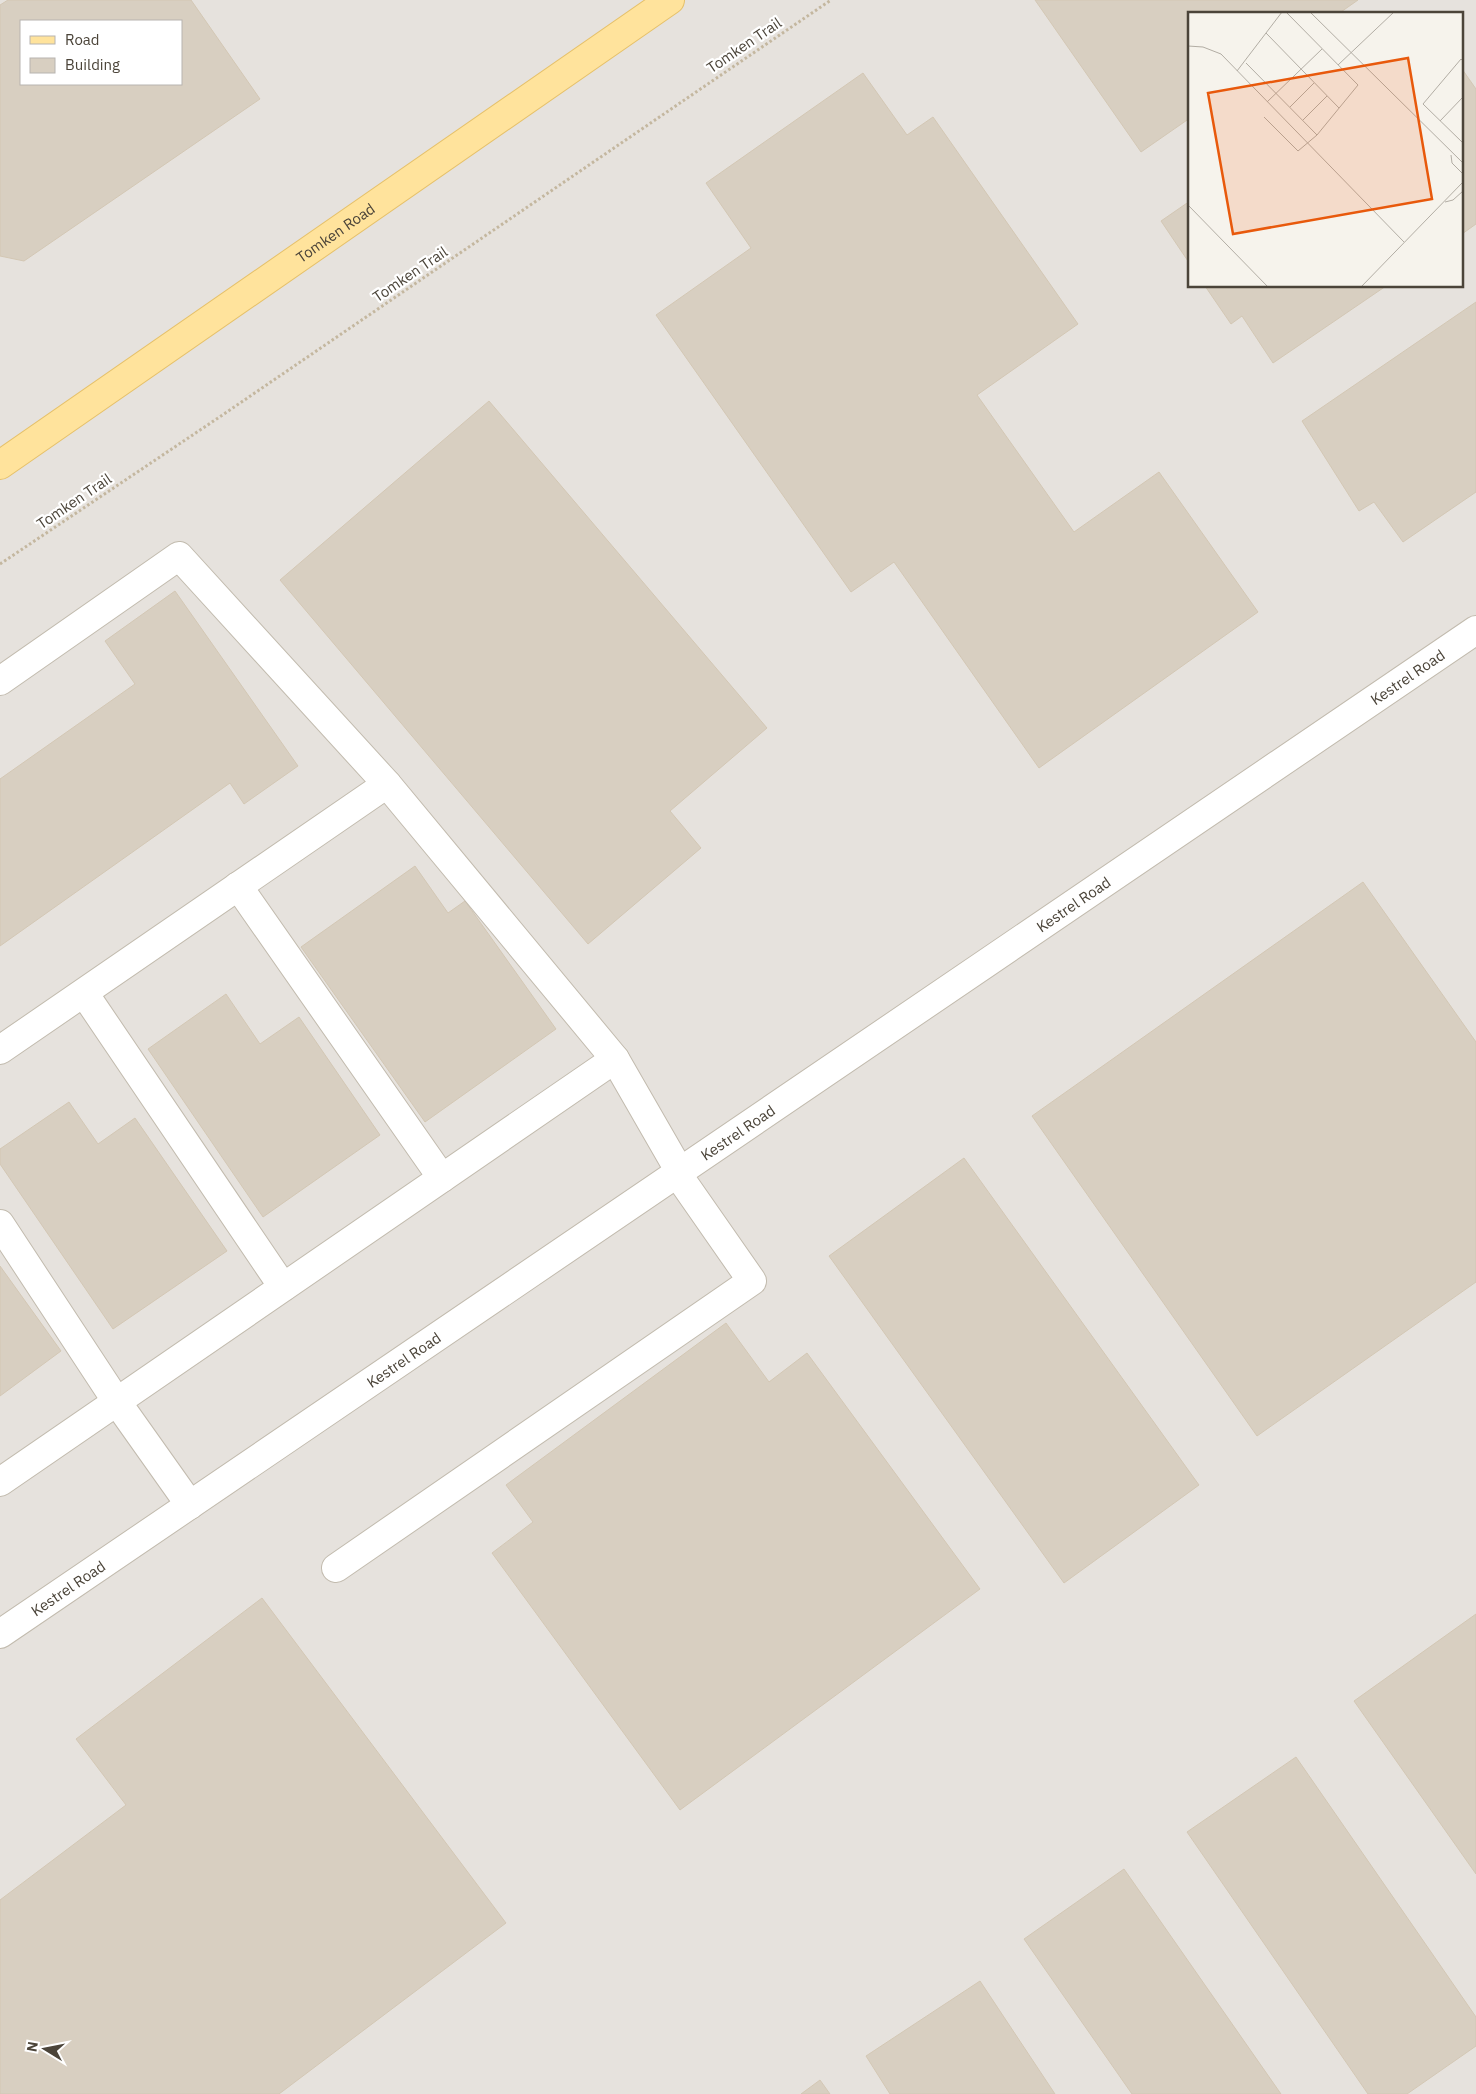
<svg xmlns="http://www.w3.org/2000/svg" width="1476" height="2094" font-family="'IBM Plex Sans',sans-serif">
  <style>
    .industrial { fill: #e6e2dd; fill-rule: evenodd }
    .building { fill: #d8cfc1; stroke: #d3c7b4; fill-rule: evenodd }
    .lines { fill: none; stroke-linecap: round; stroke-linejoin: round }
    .minor-casing { stroke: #c2bbae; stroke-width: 30 }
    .major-casing { stroke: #e6c16a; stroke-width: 30 }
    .path { stroke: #c4b79f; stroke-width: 3; stroke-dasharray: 2.5 2.5; stroke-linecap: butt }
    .minor { stroke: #fff; stroke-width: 28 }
    .major { stroke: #ffe39c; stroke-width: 28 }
    .labels { text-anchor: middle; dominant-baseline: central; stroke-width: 4.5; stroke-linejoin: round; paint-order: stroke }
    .street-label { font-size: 15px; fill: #4b4439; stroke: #fff }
    .inset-road { fill: none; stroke: #b2ada4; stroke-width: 1 }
    .view { fill: #e8590c; fill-opacity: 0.15; stroke: #e8590c; stroke-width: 2.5 }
    .inset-edge { fill: none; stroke: #4b4439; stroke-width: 2.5 }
  </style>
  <rect width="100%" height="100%" fill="#f6f3ec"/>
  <path class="industrial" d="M0 0H1476V2094H0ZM1190 14H1462V286H1190ZM21 21H181V84H21Z"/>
  <g class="building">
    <path d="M8 0H191L260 99 24 261 0 256V5ZM21 21H181V84H21Z"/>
    <path d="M1035 0H1358L1338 14H1190V118L1141 152Z"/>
    <path d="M1462 69 1476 89V224L1462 234Z"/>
    <path d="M863 73 907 135 933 117 1078 324 977 395 1074 532 1159 472 1258 612 1039 768 894 562 851 592 656 315 751 248 706 183Z"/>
    <path d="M1190 201V264L1161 221Z"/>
    <path d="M1205 286H1386L1273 363 1242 316 1231 324Z"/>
    <path d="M1476 302V492L1403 542 1374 502 1359 511 1302 421Z"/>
    <path d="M489 401 767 728 670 811 701 848 588 944 280 580Z"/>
    <path d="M175 591 298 766 244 804 230 783 0 946V779L135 684 105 641Z"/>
    <path d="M415 866 448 913 465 901 556 1029 425 1122 301 947Z"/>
    <path d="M1363 882 1476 1042V1282L1257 1436 1032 1116Z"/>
    <path d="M226 994 260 1044 299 1017 380 1135 263 1217 148 1049Z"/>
    <path d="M69 1102 98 1144 135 1118 227 1251 113 1329 0 1164V1149Z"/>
    <path d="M964 1158 1199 1485 1064 1583 829 1256Z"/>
    <path d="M0 1266 61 1351 0 1396Z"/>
    <path d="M726 1323 769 1382 807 1353 980 1589 680 1810 492 1553 533 1522 506 1485Z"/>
    <path d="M262 1598 506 1923 279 2094H0V1900L126 1805 76 1739Z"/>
    <path d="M1476 1614V1874L1354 1701Z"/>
    <path d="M1296 1757 1476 2017V2046L1407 2094H1368L1187 1832Z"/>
    <path d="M1124 1869 1281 2094H1132L1024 1939Z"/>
    <path d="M980 1981 1055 2094H890L866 2056Z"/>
    <path d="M820 2080 830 2094H801Z"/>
  </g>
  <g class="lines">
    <defs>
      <g id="minor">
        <path d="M0 681 179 556 387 784 615 1059 680 1172 683 1182 752 1281 336 1568"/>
        <path d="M238 886 442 1178"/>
        <path d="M84 993 283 1287"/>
        <path d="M0 1050 387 784"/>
        <path d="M0 1224 117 1402 190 1505"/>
        <path d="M0 1482 615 1059"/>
        <path id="s1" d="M0 1634 1476 630"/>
      </g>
      <g id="major">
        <path id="s2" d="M0 465 670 0"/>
      </g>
    </defs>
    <use href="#minor" class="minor-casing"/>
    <use href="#major" class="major-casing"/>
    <path class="path" d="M0 564 221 416 831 0"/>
    <use href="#minor" class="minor"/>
    <use href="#major" class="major"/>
  </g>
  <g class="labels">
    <g class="street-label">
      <text transform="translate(744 45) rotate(-34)">Tomken Trail</text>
      <text stroke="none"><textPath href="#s2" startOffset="408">Tomken Road</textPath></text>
      <text transform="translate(410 274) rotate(-34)">Tomken Trail</text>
      <text transform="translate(74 501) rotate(-34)">Tomken Trail</text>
      <text stroke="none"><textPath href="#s1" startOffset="1702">Kestrel Road</textPath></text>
      <text stroke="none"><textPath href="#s1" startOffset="1298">Kestrel Road</textPath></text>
      <text stroke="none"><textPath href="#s1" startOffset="892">Kestrel Road</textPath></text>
      <text stroke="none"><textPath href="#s1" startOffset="488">Kestrel Road</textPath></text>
      <text stroke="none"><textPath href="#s1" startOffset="82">Kestrel Road</textPath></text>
    </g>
  </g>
  <g transform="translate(1188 12)">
    <rect width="275" height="275" fill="#f6f3ec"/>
    <path class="inset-road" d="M122 0 275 151M78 21 151 96M0 34 15 35 33 42 216 230M275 49 273 47 235 92 275 131M58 51 129 123M150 53 206 0M49 59 94 0M79 90 134 37M102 95 126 71M76 105 110 139 129 123 170 73 98 0M115 108 139 84M252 109 275 85M263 143 264 151 275 162M257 190 265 188 275 179M0 193 80 275M173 275 275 170"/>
    <path class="view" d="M220 46 244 187 45 222 20 81Z"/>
    <rect width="275" height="275" class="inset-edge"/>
  </g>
  <rect x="20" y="20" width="162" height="65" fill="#ffffff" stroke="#b7b4b0"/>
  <rect x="30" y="36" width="25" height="8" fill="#ffe39c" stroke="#b7b4b0"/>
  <text x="65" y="45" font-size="15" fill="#4b4439">Road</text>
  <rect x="30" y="58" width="25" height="15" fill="#d8cfc1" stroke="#b7b4b0"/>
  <text x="65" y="70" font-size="15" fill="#4b4439">Building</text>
  <g transform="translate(45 2049) rotate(280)" stroke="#ffffff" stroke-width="4" paint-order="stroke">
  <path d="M0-4L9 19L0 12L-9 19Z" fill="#4b4439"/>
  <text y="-8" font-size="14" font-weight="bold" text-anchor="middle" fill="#4b4439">N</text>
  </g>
</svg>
